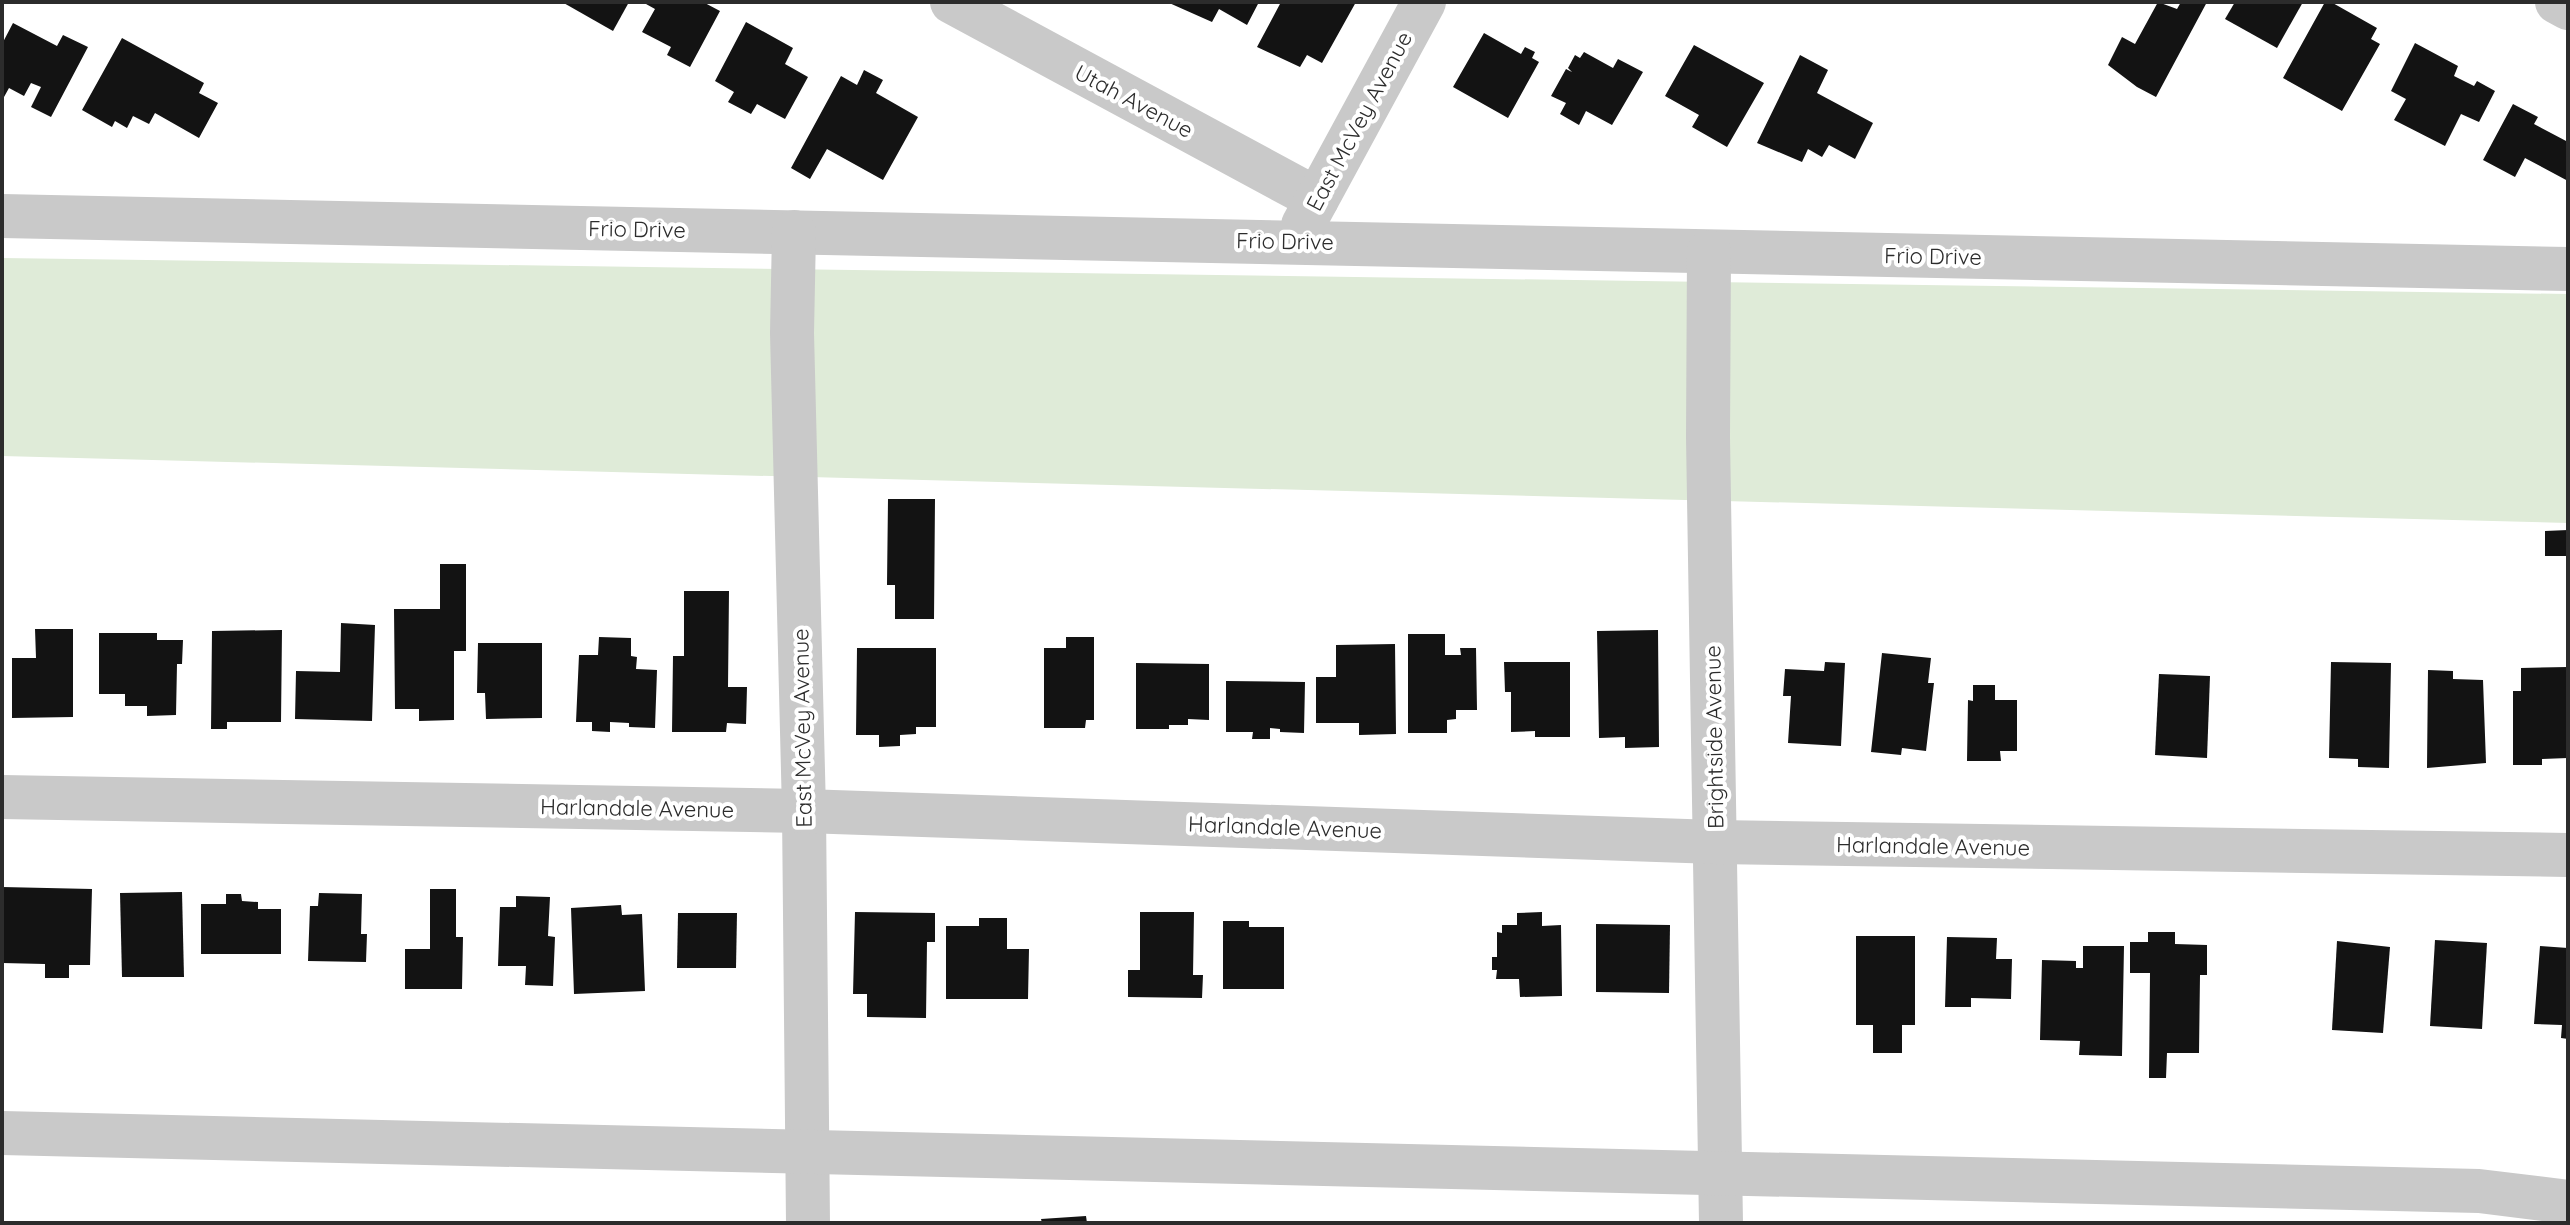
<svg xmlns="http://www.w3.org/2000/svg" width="2570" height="1225" font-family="Quicksand,sans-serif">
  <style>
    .green { fill: #dfebd8 }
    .building { fill: #131313 }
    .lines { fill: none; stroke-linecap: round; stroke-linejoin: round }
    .minor { stroke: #c9c9c9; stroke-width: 44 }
    .labels { text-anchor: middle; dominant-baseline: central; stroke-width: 8; stroke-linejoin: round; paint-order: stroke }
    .street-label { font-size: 22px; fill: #2c2c2c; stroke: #fff }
  </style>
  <rect width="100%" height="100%" fill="#fff"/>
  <path class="green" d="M2 258 2568 294V523L2 456Z"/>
  <g class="building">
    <path d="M562 2H629L613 31Z"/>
    <path d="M647 2H703L720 11 690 67 667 55 671 47 642 32 655 9 646 4Z"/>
    <path d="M1167 2H1259L1247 25 1219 9 1212 22Z"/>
    <path d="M1281 2H1356L1322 63 1307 55 1300 67 1257 47Z"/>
    <path d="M2158 2 2177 9 2181 2H2207L2156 97 2137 87 2108 65 2122 37 2135 44Z"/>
    <path d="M2235 2H2303L2277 48 2225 19Z"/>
    <path d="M2325 2H2331L2377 28 2371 39 2380 44 2342 111 2283 78Z"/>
    <path d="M746 22 793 48 785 64 808 77 785 119 757 104 751 114 728 102 734 92 715 81Z"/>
    <path d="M13 23 57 46 63 35 88 47 51 117 31 107 41 87 31 83 24 96 9 88 4 97 2 96V44Z"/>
    <path d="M1484 33 1521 54 1525 47 1535 52 1532 58 1539 62 1508 118 1453 87Z"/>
    <path d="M122 38 204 83 199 93 218 103 199 138 155 113 149 124 133 116 127 128 115 121 112 127 82 110Z"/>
    <path d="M2415 43 2458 66 2454 76 2474 86 2477 81 2495 91 2479 122 2461 114 2445 146 2394 120 2406 99 2391 91Z"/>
    <path d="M1694 45 1764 83 1727 147 1692 127 1699 115 1665 96Z"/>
    <path d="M1584 52 1613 68 1618 59 1643 72 1612 125 1586 111 1579 125 1560 114 1566 103 1551 96 1566 69 1572 72 1568 68 1575 55 1580 58Z"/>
    <path d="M1800 55 1828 70 1817 93 1873 123 1855 159 1829 145 1822 157 1808 149 1802 162 1757 143Z"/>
    <path d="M864 70 883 80 876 93 918 117 883 180 827 149 810 179 791 168 841 76 857 85Z"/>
    <path d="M2513 104 2538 117 2534 124 2568 142V181L2525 158 2515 177 2483 160Z"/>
    <path d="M888 499H935L934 619H895V585H887Z"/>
    <path d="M2568 530V556H2545V531Z"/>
    <path d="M440 564H466V651H454V720L419 721V709H395L394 609H440Z"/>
    <path d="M684 591H729L728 687H747L746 724 727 723 726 732H672L673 656H684Z"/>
    <path d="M341 623 375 625 372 721 295 719 296 671 340 672Z"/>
    <path d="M35 629H73V717L12 718V658H36Z"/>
    <path d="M282 630 281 722H227V729H211L212 631Z"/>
    <path d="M1658 630 1659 747 1625 748V737L1599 738 1597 631Z"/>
    <path d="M99 633H157V640H183L182 664H177L176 715 147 716V706H125V694H99Z"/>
    <path d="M1408 634H1445V655H1461L1460 648H1476L1477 710H1456V719L1447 720V733H1408Z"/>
    <path d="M599 637 631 638V656L637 657 636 669 657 670 655 728 629 727V723L610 722V732L592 731V722H576L579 655H598Z"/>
    <path d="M1066 637H1094V720H1086L1085 728H1044V648H1066Z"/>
    <path d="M478 643H542V718L486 719 485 693H477Z"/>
    <path d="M1395 644 1396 734 1359 735V723H1316V677H1336V645Z"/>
    <path d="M857 648H936V727H916V734L900 735V746L879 747V735H856Z"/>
    <path d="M1882 653 1931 658 1928 683H1934L1926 751 1902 748 1901 755 1871 752Z"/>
    <path d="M1504 662H1570V737H1535V731L1511 732V692H1505Z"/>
    <path d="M1825 662 1845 663 1841 746 1788 743 1791 696H1783L1785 669 1824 671Z"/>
    <path d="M2331 662 2391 663 2389 768 2358 767V759L2329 758Z"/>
    <path d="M1136 663 1209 664V720L1188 719V725H1169V729H1136Z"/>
    <path d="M2568 667V758L2542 759V765H2513V691H2521V668Z"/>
    <path d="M2428 670 2453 671V679L2483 680 2486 763 2427 768Z"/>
    <path d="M2159 674 2210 676 2207 758 2155 755Z"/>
    <path d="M1226 681 1305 682 1304 733 1280 732V729L1270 728V739H1252L1253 732H1226Z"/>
    <path d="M1973 685H1995V700H2017V751H2000L2001 761H1967L1968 700 1973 701Z"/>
    <path d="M2 887 92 889 90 965H69V978H45V964L2 963Z"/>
    <path d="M430 889H456V937H463L462 989H405V949H430Z"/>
    <path d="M182 892 184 977H122L120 893Z"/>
    <path d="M319 893 362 894 361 934H367L366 962 308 961 310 906H318Z"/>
    <path d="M226 894H241L242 901 258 902V909H281V954H201V904H226Z"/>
    <path d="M516 896 550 897 548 936 555 937 553 986 525 985 526 966H498L500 907H516Z"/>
    <path d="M621 905 622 915 642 914 645 991 574 994 571 908Z"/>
    <path d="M855 912 935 913V942H927L926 1018 867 1017V994H853Z"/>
    <path d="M1140 912H1194L1193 975H1203L1202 998 1128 997V970H1140Z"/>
    <path d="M1542 912V926L1561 925 1562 996 1520 997 1519 979H1496L1497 970H1492V957H1497V932L1502 933V925H1517V913Z"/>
    <path d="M678 913H737L736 968H677Z"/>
    <path d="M979 918H1007V949H1029L1028 999H946V926H979Z"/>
    <path d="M1223 921H1249V927H1284V989H1223Z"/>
    <path d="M1596 924 1670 925 1669 993 1596 992Z"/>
    <path d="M2148 932H2175V944L2207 945V975H2200L2199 1053H2167L2166 1078H2149L2150 973H2130V942H2148Z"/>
    <path d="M1856 936H1915V1025H1902V1053H1873V1025H1856Z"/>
    <path d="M1947 937 1997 938 1996 959H2012L2011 999 1971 998V1007H1945Z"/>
    <path d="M2435 940 2487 943 2482 1029 2430 1026Z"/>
    <path d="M2337 941 2390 947 2383 1033 2332 1030Z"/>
    <path d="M2083 946H2124L2122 1056 2079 1055 2080 1041 2040 1040 2042 960 2076 961V968H2083Z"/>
    <path d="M2540 946 2568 948V1039L2561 1038 2562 1025 2534 1024Z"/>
    <path d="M1086 1216 1087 1223H1042L1041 1219Z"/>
  </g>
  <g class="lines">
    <g class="minor">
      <path d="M952 2 1317 199"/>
      <path d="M2557 2 2568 8"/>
      <path d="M2 216 2568 269"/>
      <path d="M1303 225 1424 2"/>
      <path d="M794 232 792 333 804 811 808 1223"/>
      <path d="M1709 252 1708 438 1721 1223"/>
      <path d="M2 797 804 811 1716 842 2568 855"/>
      <path d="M2 1133 2479 1191 2568 1202"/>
    </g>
  </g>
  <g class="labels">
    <g class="street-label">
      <text transform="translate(1134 101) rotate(28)">Utah Avenue</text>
      <text transform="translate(1359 121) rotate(-62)">East McVey Avenue</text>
      <text transform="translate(637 229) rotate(1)">Frio Drive</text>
      <text transform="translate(1285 241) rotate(1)">Frio Drive</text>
      <text transform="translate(1933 256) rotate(1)">Frio Drive</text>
      <text transform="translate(802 728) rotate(-91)">East McVey Avenue</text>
      <text transform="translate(1714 737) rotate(-91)">Brightside Avenue</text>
      <text transform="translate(637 808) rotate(1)">Harlandale Avenue</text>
      <text transform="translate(1285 827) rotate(2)">Harlandale Avenue</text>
      <text transform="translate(1933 846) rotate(1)">Harlandale Avenue</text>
    </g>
  </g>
  <rect width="2570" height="1225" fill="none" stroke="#2c2c2c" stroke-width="8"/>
</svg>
